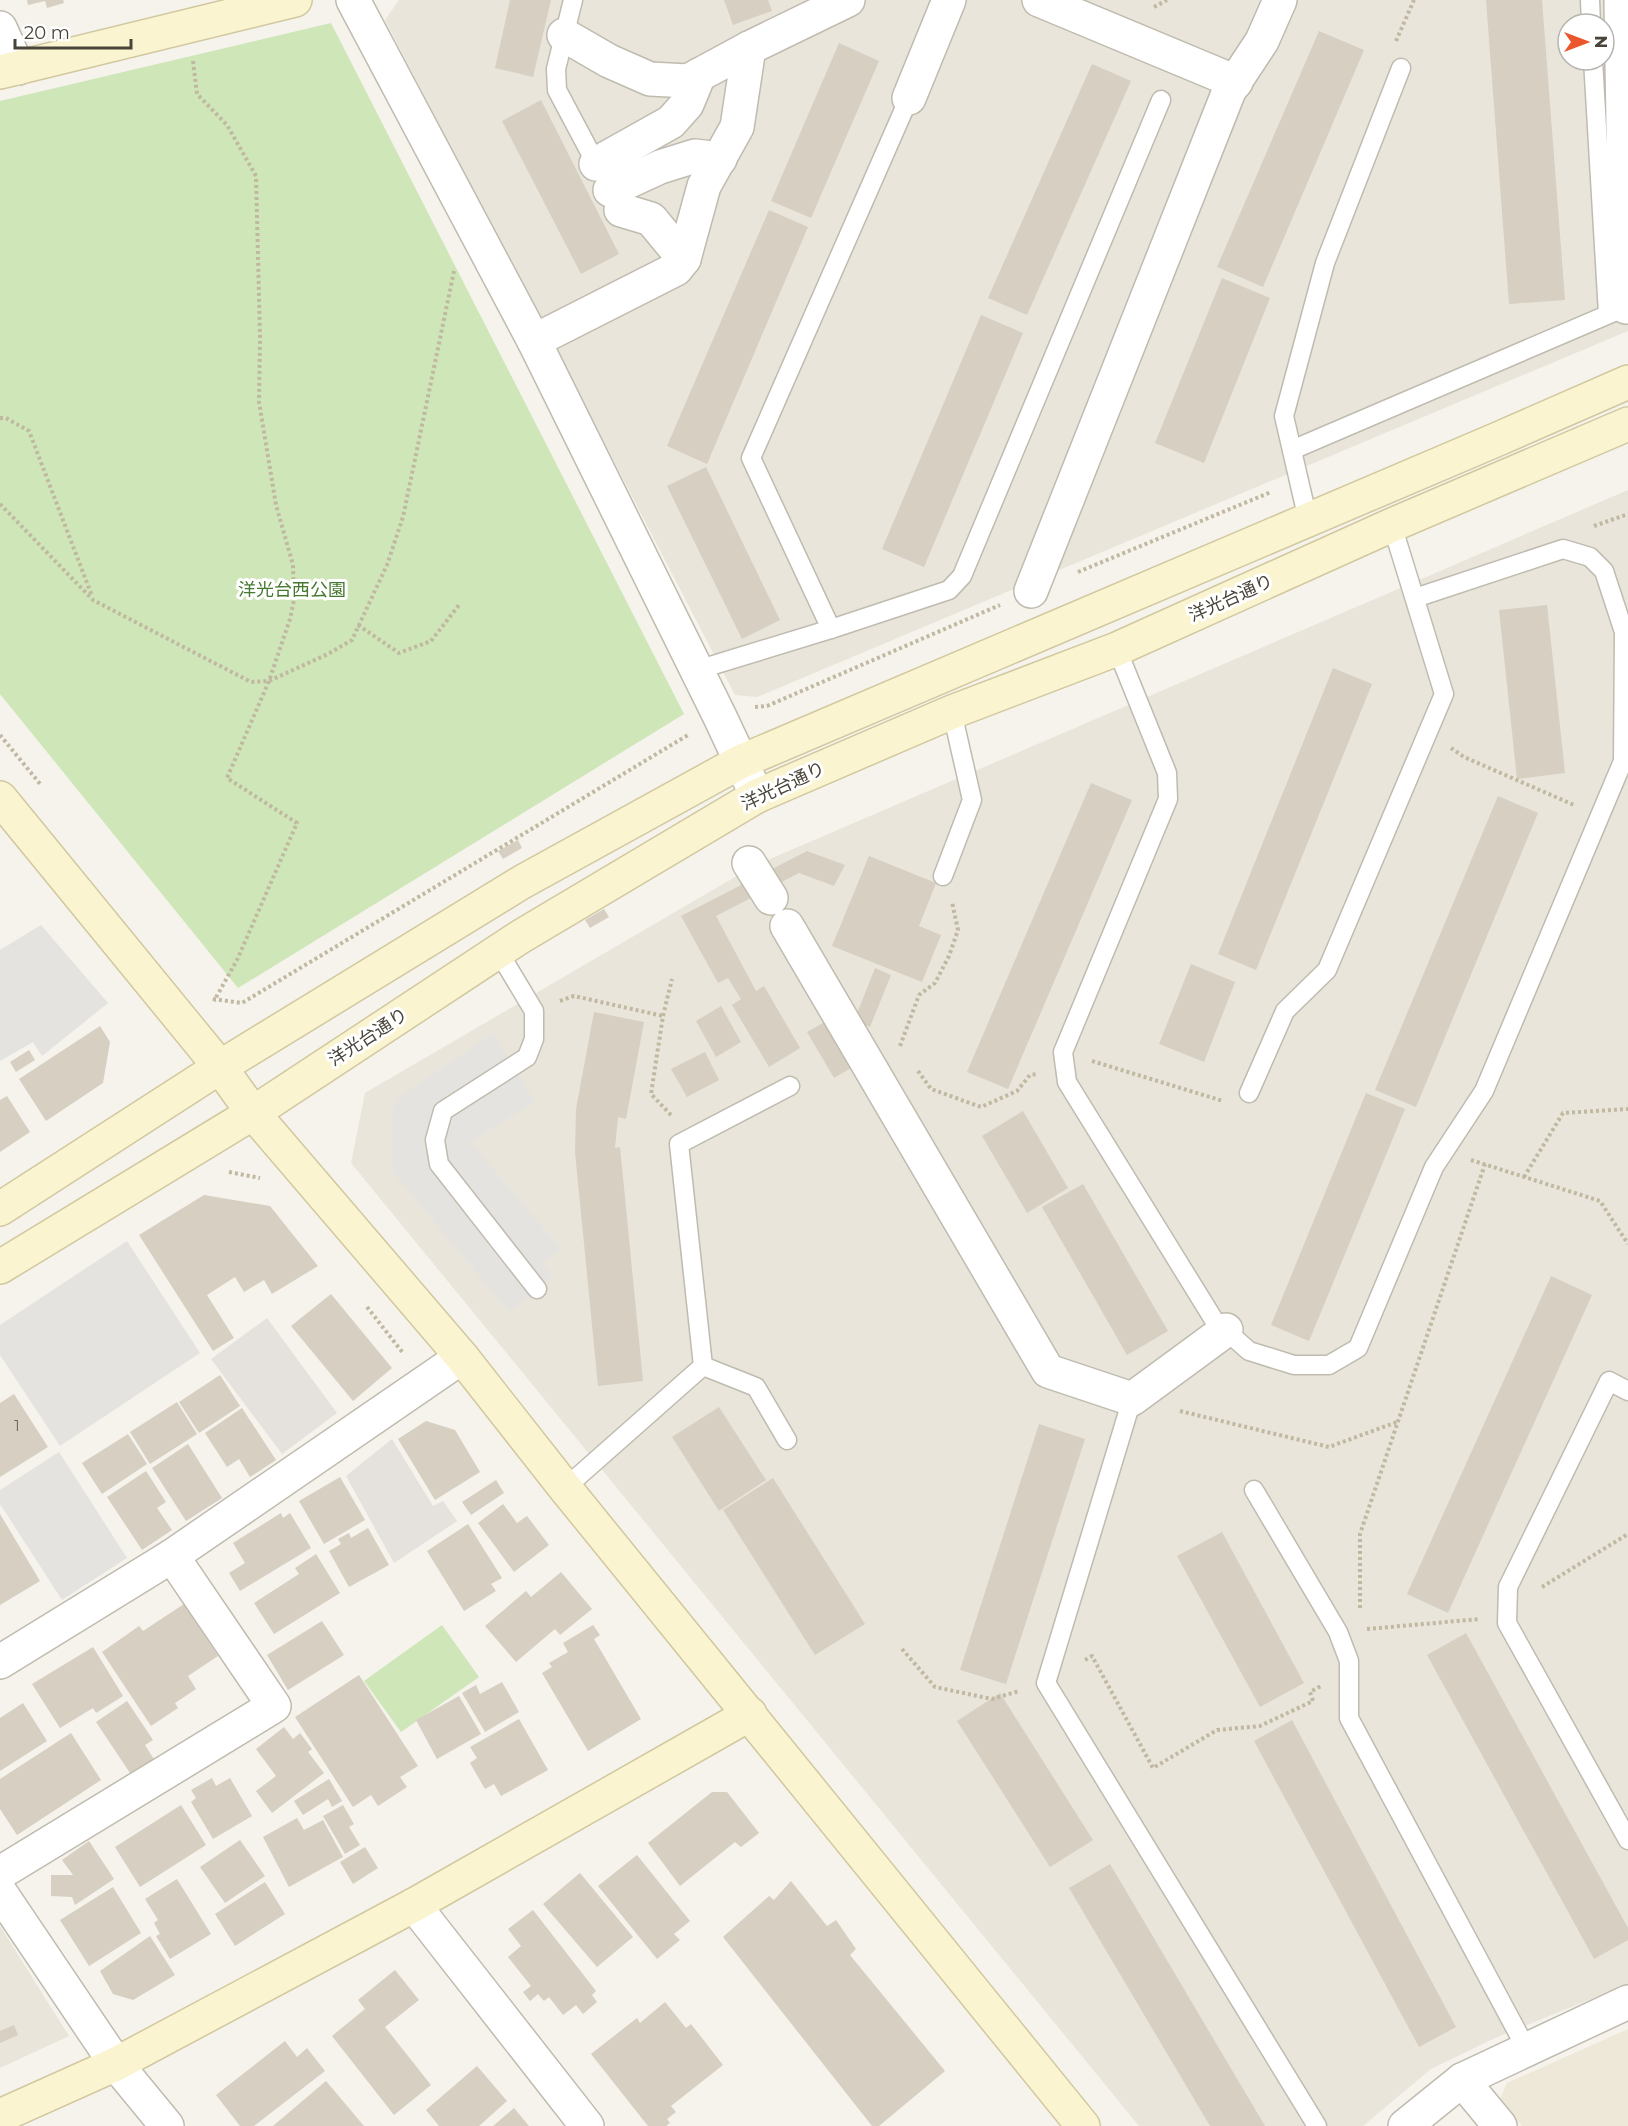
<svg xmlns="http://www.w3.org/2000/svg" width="1628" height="2126" font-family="Montserrat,'Noto Sans JP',sans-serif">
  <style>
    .residential { fill: #e9e5db; fill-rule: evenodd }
    .industrial { fill: #e5e2dd }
    .education { fill: #ede8d7 }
    .green { fill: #cee6b8 }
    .parking { fill: #e4e3e0 }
    .building { fill: #d6cfc2 }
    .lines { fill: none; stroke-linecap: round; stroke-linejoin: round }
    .lane-casing { stroke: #c0bbaf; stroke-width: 21 }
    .street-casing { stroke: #c0bbaf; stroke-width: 36 }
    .secondary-casing { stroke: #d1c89f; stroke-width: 36 }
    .path { stroke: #c1b8a1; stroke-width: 4; stroke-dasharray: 3 3; stroke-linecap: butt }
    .lane { stroke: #fff; stroke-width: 18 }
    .street { stroke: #fff; stroke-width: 33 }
    .secondary { stroke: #fbf4d0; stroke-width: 33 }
    .labels { text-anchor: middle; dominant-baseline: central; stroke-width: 6; stroke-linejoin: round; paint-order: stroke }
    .number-label { font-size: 15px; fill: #6c675c }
    .park-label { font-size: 18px; fill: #477830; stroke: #fff }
    .street-label { font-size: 18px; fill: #49443a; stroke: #fff }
  </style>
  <rect width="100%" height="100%" fill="#f5f3ec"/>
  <g class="residential">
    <path d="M399 0H1628V331L757 697 735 695 385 20ZM1568 24H1604V60H1568Z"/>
    <path d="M1628 490V1984L1495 2038 1431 2069 1363 2126H1139L351 1163 365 1093 754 866Z"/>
    <path d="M0 1926 69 2036 0 2068Z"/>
  </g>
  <g class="industrial">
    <path d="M267 1318 337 1413 282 1454 211 1359Z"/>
    <path d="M392 1439 433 1506 443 1501 457 1521 394 1563 346 1476Z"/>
  </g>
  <path class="education" d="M1628 2029V2126H1522L1500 2099 1507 2083Z"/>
  <g class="green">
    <path d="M331 23 684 714 238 988 0 694V101Z"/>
    <path d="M442 1625 479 1677 401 1732 364 1681Z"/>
  </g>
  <g class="parking">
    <path d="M41 925 108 1003 42 1056 33 1042 0 1061V950Z"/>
    <path d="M493 1033 535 1102 470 1142 562 1250 542 1262 552 1277 509 1312 393 1172 391 1111 400 1097Z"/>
    <path d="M127 1241 200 1353 60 1446 0 1355V1325Z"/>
    <path d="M59 1452 127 1558 62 1600 0 1504V1490Z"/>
  </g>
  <g class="building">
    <path d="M27 0H63L64 3 47 8 45 1 28 5Z"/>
    <path d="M510 0H551L533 77 495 68Z"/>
    <path d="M724 0H768L772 11 733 25Z"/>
    <path d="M1486 0H1542L1565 300 1509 304Z"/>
    <path d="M1319 31 1364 50 1263 287 1217 267Z"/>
    <path d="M839 43 879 61 811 218 771 201Z"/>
    <path d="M1092 64 1131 81 1027 315 988 298Z"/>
    <path d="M541 100 619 254 581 274 502 121Z"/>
    <path d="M769 210 808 227 707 464 667 446Z"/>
    <path d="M1222 278 1270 298 1204 463 1155 443Z"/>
    <path d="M981 315 1023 333 924 567 882 549Z"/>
    <path d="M706 467 780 620 742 639 667 486Z"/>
    <path d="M1547 605 1565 773 1517 779 1499 610Z"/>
    <path d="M1333 668 1372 684 1256 970 1218 954Z"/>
    <path d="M1091 783 1132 800 1008 1089 967 1072Z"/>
    <path d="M1498 796 1538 813 1416 1107 1375 1090Z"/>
    <path d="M518 840 522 848 503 859 498 851Z"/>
    <path d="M807 851 845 865 834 886 799 873 716 916 756 991 764 986 800 1048 769 1067 732 1005 741 999 728 978 718 983 681 916Z"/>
    <path d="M869 856 936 883 919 926 941 935 922 982 832 946Z"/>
    <path d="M604 909 609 917 590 928 585 920Z"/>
    <path d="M1191 964 1235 982 1204 1062 1159 1044Z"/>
    <path d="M875 968 891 975 870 1027 854 1021Z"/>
    <path d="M721 1006 741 1042 716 1057 696 1021Z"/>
    <path d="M844 1011 870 1057 834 1078 807 1032Z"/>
    <path d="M594 1012 644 1022 626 1119 618 1117 615 1148 620 1147 643 1381 598 1386 575 1152 576 1109Z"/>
    <path d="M100 1026 110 1042 103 1083 46 1121 19 1079Z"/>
    <path d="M29 1050 35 1060 16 1072 10 1062Z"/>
    <path d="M705 1052 719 1080 687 1097 671 1069Z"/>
    <path d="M1366 1093 1405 1109 1309 1341 1271 1325Z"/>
    <path d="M7 1096 30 1132 0 1152V1100Z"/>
    <path d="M1023 1111 1068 1188 1027 1213 982 1136Z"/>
    <path d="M1083 1184 1168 1331 1127 1355 1042 1207Z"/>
    <path d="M204 1195 270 1206 318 1266 272 1294 264 1280 244 1292 235 1277 207 1295 234 1338 213 1351 139 1235Z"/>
    <path d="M1551 1276 1592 1295 1448 1613 1407 1594Z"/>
    <path d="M331 1294 392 1368 353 1401 291 1326Z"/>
    <path d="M220 1375 240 1406 199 1433 179 1402Z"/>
    <path d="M14 1394 48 1447 0 1477V1403Z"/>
    <path d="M177 1402 197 1434 150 1464 130 1432Z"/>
    <path d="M719 1407 766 1480 719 1511 672 1437Z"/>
    <path d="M242 1408 276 1460 250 1477 239 1459 227 1467 205 1433Z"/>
    <path d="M426 1421 455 1430 480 1472 435 1500 398 1439Z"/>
    <path d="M1039 1424 1085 1439 1006 1684 960 1670Z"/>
    <path d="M128 1434 147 1464 102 1494 82 1463Z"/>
    <path d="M188 1444 222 1498 186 1521 152 1468Z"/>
    <path d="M146 1471 166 1502 157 1508 172 1530 142 1550 107 1497Z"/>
    <path d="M340 1477 365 1520 324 1544 299 1501Z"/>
    <path d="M773 1478 865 1624 815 1655 723 1510Z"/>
    <path d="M496 1480 504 1493 471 1515 462 1502Z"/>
    <path d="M503 1504 517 1523 527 1516 549 1545 514 1572 478 1523Z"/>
    <path d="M281 1513 283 1518 290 1513 311 1548 240 1591 229 1573 245 1563 233 1543Z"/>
    <path d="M0 1514 40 1581 0 1605Z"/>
    <path d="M468 1524 502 1578 491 1584 496 1591 464 1611 427 1551Z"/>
    <path d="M368 1528 389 1565 349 1587 329 1551 341 1544 338 1539 349 1533 351 1538Z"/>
    <path d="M1222 1532 1304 1683 1260 1707 1177 1556Z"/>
    <path d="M316 1554 340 1593 274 1634 254 1603 299 1574 295 1568Z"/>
    <path d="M561 1572 592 1609 560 1635 555 1629 516 1662 485 1626 526 1591 531 1597Z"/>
    <path d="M184 1604 218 1656 188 1676 196 1689 175 1703 178 1708 151 1726 102 1652 139 1626 143 1631Z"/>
    <path d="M322 1621 344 1655 288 1690 267 1655Z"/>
    <path d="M593 1625 600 1635 594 1639 641 1719 588 1751 542 1673 552 1667 549 1663 568 1652 563 1643Z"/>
    <path d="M1466 1633 1628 1928V1940L1594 1959 1427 1655Z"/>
    <path d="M93 1647 123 1696 96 1713 93 1708 60 1728 32 1684Z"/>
    <path d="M359 1675 418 1766 400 1777 407 1787 378 1806 371 1795 353 1807 295 1717Z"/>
    <path d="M502 1682 519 1712 485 1732 462 1693 476 1685 480 1694Z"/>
    <path d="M1000 1693 1093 1840 1050 1867 957 1721Z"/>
    <path d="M459 1696 481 1734 437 1759 416 1720Z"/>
    <path d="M127 1701 153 1740 145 1745 155 1761 132 1776 96 1722Z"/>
    <path d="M23 1703 47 1741 0 1771V1718Z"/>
    <path d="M519 1719 548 1770 501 1796 494 1784 485 1789 470 1763 477 1758 470 1747Z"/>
    <path d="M1292 1720 1456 2027 1419 2047 1254 1741Z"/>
    <path d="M284 1727 293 1739 300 1733 312 1749 308 1752 324 1773 272 1813 256 1791 276 1776 256 1749Z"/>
    <path d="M71 1733 101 1780 17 1835 0 1809V1779Z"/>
    <path d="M212 1778 216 1786 230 1778 252 1816 213 1839 191 1802 196 1798 191 1790Z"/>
    <path d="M329 1779 342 1801 332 1807 328 1799 303 1815 294 1801Z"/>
    <path d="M712 1792H727L759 1833 741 1847 735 1842 680 1886 648 1843Z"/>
    <path d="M181 1805 206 1845 140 1887 115 1847Z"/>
    <path d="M343 1805 354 1824 349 1827 360 1845 345 1854 323 1816Z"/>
    <path d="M297 1818 304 1830 323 1820 343 1857 289 1887 263 1837Z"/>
    <path d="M240 1840 265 1876 225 1903 200 1867Z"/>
    <path d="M89 1841 114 1879 75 1905 72 1897 51 1896V1875H73L62 1860Z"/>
    <path d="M365 1847 378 1868 353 1884 340 1862Z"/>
    <path d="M637 1855 690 1921 674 1934 680 1940 657 1959 598 1886Z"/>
    <path d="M1110 1864 1265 2126H1210L1069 1888Z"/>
    <path d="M580 1873 633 1937 597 1967 543 1904Z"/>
    <path d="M177 1879 211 1934 170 1959 156 1936 160 1934 154 1923 158 1920 145 1899Z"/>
    <path d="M791 1881 827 1926 836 1920 856 1949 850 1955 945 2071 879 2126H872L723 1937 769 1896 774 1900Z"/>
    <path d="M265 1882 285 1914 235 1946 215 1914Z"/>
    <path d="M113 1887 141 1933 89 1966 60 1920Z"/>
    <path d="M533 1910 596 1991 592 1995 597 2002 583 2014 576 2005 563 2015 549 1997 544 2001 538 1994 530 2001 523 1992 531 1986 508 1957 521 1946 508 1929Z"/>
    <path d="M150 1936 175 1975 133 2000 113 1994 100 1971Z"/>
    <path d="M395 1970 419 2000 385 2027 431 2085 394 2115 332 2036 365 2009 358 2000Z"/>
    <path d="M665 2002 686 2028 691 2024 723 2065 671 2106 676 2112 667 2119 670 2123 666 2126H648L591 2054 637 2018 640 2023Z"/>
    <path d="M14 2025 18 2035 0 2043V2031Z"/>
    <path d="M285 2041 297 2057 307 2048 325 2071 254 2126H240L216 2095Z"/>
    <path d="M477 2066 507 2101 479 2126H439L426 2110Z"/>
    <path d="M326 2081 364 2126H273Z"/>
    <path d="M514 2108 529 2126H493Z"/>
  </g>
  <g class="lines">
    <defs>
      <g id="lane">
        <path d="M573 0 556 69 557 90 600 171"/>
        <path d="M1590 0 1591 24"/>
        <path d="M1593 60 1608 314"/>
        <path d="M1292 450 1628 306"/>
        <path d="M1308 520 1284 416 1325 263 1401 68"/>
        <path d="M831 629 751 458 909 98"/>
        <path d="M1117 649 1167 773 1168 799 1063 1052 1067 1082 1214 1320 1249 1351 1294 1365H1329L1358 1348 1434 1167 1484 1091 1623 761 1624 632 1604 571 1590 557 1563 549 1415 598"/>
        <path d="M697 670 831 629 949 590 962 576 1161 100"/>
        <path d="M943 876 972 800 952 712"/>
        <path d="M498 951 534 1011V1039L527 1057 443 1111 435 1140 439 1164 537 1289"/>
        <path d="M1249 1093 1285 1011 1327 970 1444 694 1392 525"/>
        <path d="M703 1366 756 1387 787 1440"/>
        <path d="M1628 1391 1609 1381 1508 1587 1507 1623 1628 1840"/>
        <path d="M1132 1399 1046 1683 1317 2126"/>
        <path d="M565 1488 703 1366 679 1144 790 1086"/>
        <path d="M1254 1490 1338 1632 1349 1661V1718L1527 2050"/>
      </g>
      <g id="street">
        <path d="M353 0 534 341 720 717 757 796"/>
        <path d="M1039 0 1236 82"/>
        <path d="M1621 0 1626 307"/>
        <path d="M0 28 18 68"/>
        <path d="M564 35 609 61 650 79 688 81 749 48 848 0"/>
        <path d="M909 98 949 0"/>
        <path d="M596 164 671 122 687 104 699 75"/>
        <path d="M610 190 660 167 695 156 720 159"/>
        <path d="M621 210 651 219 684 259"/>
        <path d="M534 341 676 269 684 259 704 186 737 127 749 48"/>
        <path d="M1031 591 1229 91 1262 41 1280 0"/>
        <path d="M749 863 771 898"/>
        <path d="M787 926 1048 1371 1132 1399 1226 1330"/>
        <path d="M0 1662 172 1556 462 1357"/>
        <path d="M0 1873 274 1706 172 1556"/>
        <path d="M0 1892 116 2064 167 2126"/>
        <path d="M414 1905 587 2126"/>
        <path d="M1462 2080 1628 2002"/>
        <path d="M1405 2126 1462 2080 1500 2126"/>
      </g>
      <g id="secondary">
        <path d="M0 72 295 0"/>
        <path d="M0 798 220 1067 253 1113 462 1357 565 1488 1083 2126"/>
        <path d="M0 1209 220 1067 522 882 740 762 1498 439 1628 382"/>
        <path d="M0 1267 253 1113 520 937 757 796 952 712 1117 649 1392 525 1628 424"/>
        <path d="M0 2116 116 2064 414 1905 750 1714"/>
      </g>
    </defs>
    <use href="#lane" class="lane-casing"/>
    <use href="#street" class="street-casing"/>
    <use href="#secondary" class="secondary-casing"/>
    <g class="path">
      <path d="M1154 7 1167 0"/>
      <path d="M1396 41 1414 0"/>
      <path d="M193 61 197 94 227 125 256 176 260 336 259 402 276 505 293 565 294 600 290 619 269 681 227 778 297 823 237 960 214 1001"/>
      <path d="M0 418H6L29 431 92 596"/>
      <path d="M0 504 93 600 251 682 269 681 328 654 352 640 387 565 403 517 454 271"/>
      <path d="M1594 526 1628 514"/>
      <path d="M1078 572 1271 492"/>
      <path d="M358 625 399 653 431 641 459 605"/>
      <path d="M755 707 767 706 1000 605"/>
      <path d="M0 735 41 785"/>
      <path d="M1451 748 1464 757 1574 805"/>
      <path d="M213 999 242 1003 688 735"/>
      <path d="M560 1001 574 996 663 1016"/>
      <path d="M900 1046 919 995 935 983 949 956 958 930 952 902"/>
      <path d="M1092 1061 1223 1101"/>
      <path d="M918 1071 931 1089 981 1107 1017 1091 1030 1075 1037 1074"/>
      <path d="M671 1115 651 1094 663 1016 672 979"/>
      <path d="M1471 1160 1600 1201 1628 1244"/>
      <path d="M229 1172 260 1178"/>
      <path d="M1524 1177 1563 1113 1628 1109"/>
      <path d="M367 1307 403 1353"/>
      <path d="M1180 1411 1329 1447 1397 1422"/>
      <path d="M1542 1587 1628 1534"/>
      <path d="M1360 1608V1534L1485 1164"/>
      <path d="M1367 1629 1480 1619"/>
      <path d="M902 1649 935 1687 992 1699 1019 1691"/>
      <path d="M1085 1660 1092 1656 1153 1768 1217 1730 1260 1726 1313 1701 1310 1692 1321 1686"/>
    </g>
    <use href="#lane" class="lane"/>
    <use href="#street" class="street"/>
    <use href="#secondary" class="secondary"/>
  </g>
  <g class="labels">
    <g class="number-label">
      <text x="17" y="1425">1</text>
    </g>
    <g class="park-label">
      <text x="292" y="590">洋光台西公園</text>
    </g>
    <g class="street-label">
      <text transform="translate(1231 598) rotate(-24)">洋光台通り</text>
      <text transform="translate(783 786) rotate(-25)">洋光台通り</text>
      <text transform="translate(368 1037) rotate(-33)">洋光台通り</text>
    </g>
  </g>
  <g transform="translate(1586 42) rotate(90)"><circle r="28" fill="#ffffff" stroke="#b6b4b0" stroke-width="1.5"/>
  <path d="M0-4.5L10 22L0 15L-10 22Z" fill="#ec562c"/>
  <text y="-9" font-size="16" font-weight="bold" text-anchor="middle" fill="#49443a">N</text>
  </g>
  <path d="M15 39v9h116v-9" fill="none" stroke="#49443a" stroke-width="3"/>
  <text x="24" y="39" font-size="18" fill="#49443a" stroke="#ffffff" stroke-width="4.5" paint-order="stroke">20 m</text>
</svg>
